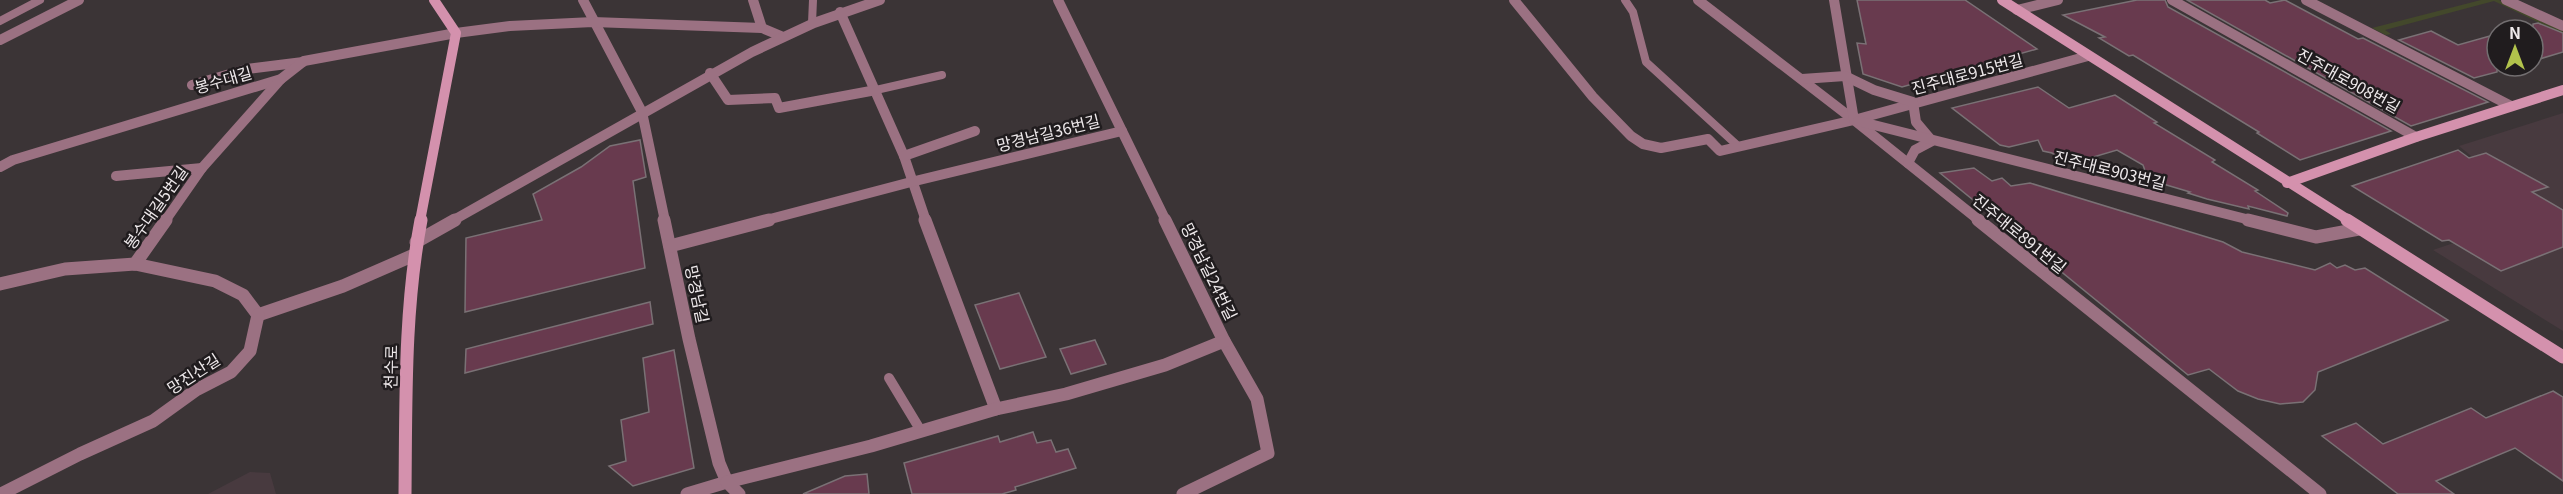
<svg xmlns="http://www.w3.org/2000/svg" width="2563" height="494" font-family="Georgia,'Noto Sans KR',serif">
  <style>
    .built { fill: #483a3f }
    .green { fill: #43482b }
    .building { fill: #683a4e; stroke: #7a7175; stroke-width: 1.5 }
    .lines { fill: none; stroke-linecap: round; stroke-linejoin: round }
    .lane-far1 { stroke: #9b7182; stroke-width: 8 }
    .lane { stroke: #9b7182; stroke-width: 10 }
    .street-far1 { stroke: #9b7182; stroke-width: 10 }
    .street { stroke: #9b7182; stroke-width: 13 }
    .secondary-far1 { stroke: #d491ad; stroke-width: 10 }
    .secondary { stroke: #d491ad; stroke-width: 13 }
    .labels { text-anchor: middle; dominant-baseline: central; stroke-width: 5; stroke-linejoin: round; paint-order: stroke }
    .street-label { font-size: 16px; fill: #eee9eb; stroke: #201c1e }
  </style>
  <rect width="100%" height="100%" fill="#3b3436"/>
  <g class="built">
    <path d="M2563 113V331L2433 250 2510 224 2476 160 2459 146Z"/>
    <path d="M250 472 270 473 276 494H208Z"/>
  </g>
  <path class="green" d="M2481 0H2499L2563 31V34L2494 1 2385 30 2391 34 2386 35 2372 28Z"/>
  <g class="building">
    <path d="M1857 0H1965L2037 49 1902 87 1863 74 1857 43 1866 44Z"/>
    <path d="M2137 0H2165L2168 7 2391 131 2300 160 2257 133 2259 132 2133 55 2129 56 2099 38 2105 37 2063 15Z"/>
    <path d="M2187 0H2265L2270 3 2285 0 2358 39 2363 38 2488 102 2411 126Z"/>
    <path d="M2538 23 2563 33V52L2533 61V24Z"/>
    <path d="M2431 31 2458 45 2497 34V72L2474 78 2399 40Z"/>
    <path d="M2038 87 2069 108 2115 95 2157 122 2154 123 2215 160 2212 162 2258 190 2255 191 2288 213 2287 216 2248 206 2249 209 2207 199 2188 193 2190 192 2153 181 2148 179 2143 165 2117 150 2073 163 2063 160 2052 153 2043 151 2038 140 2009 147 2000 145 1952 108Z"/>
    <path d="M640 140 646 177 633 181 645 268 465 312 466 238 542 220 533 194 581 167 610 146Z"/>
    <path d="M2458 150 2469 158 2486 153 2548 187 2532 192 2563 210V247L2501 271 2449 240 2442 241 2352 186Z"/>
    <path d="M1974 168 1992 181 2002 178 2011 186 2030 183 2223 242 2242 252 2315 270 2330 263 2337 268 2345 265 2355 270 2365 268 2448 320 2318 372 2315 390 2303 402 2280 404 2258 399 2238 391 2209 369 2188 375 1940 173Z"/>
    <path d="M1019 293 1046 357 1000 369 975 305Z"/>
    <path d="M650 302 653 324 465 373 466 349Z"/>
    <path d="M1095 340 1106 364 1071 374 1060 349Z"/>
    <path d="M674 350 694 468 633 486 609 466 626 461 621 420 649 412 643 358Z"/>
    <path d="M2553 391 2563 397V481L2515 448 2436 481 2454 494H2398L2322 436 2356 423 2383 444 2471 408 2486 418Z"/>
    <path d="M1033 432 1037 443 1051 440 1056 452 1068 449 1076 468 1015 487 1016 490 1002 494H912L904 463 998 436 1000 442Z"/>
    <path d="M867 474 869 494H803L845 476Z"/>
  </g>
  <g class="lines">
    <g class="lane-far1">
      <path d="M1625 0 1633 12 1646 62 1738 146"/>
      <path d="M0 21 40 0"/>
      <path d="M812 23 813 0"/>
      <path d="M876 90 942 75"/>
    </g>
    <path class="lane" d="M889 378 921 431"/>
    <g class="street-far1">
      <path d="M583 0 642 112 665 221"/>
      <path d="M753 0 762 28"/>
      <path d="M1058 0 1166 221"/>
      <path d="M1514 0 1593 97 1631 136 1643 144 1661 148 1708 139 1720 151 1854 120 2088 56"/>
      <path d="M1698 0 1854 120 1980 221"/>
      <path d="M1834 0 1854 120"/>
      <path d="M2172 0 2416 137"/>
      <path d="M2306 0 2511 106"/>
      <path d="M2506 0 2563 26"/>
      <path d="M2017 10 2058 0"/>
      <path d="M840 12 904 156 926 221"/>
      <path d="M0 40 79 0"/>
      <path d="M710 73 728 100 775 98 779 108 876 90"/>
      <path d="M1802 79 1845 76 1874 90 1913 102 1916 122 1932 141 1915 150 1908 163"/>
      <path d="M192 85 247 69 303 62"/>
      <path d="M1858 121 2254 221"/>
      <path d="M904 156 975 131"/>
      <path d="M0 167 13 160 281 79 304 61 456 33 510 26 593 22 762 28 781 36"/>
      <path d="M116 176 202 168"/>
      <path d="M165 221 202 168 281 79"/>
      <path d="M452 221 752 52 814 23 880 0"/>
      <path d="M763 221 911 182 1122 131"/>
    </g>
    <g class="street">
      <path d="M664 220 689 339 719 463 727 482 687 494"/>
      <path d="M925 220 996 409"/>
      <path d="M1165 220 1224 341 1257 399 1268 453 1183 494"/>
      <path d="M1978 220 2320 494"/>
      <path d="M2248 220 2316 237 2359 229"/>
      <path d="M416 242 455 220"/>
      <path d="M670 246 769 220"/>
      <path d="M135 264 166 220"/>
      <path d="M0 284 65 269 135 264 215 281 243 295 258 315"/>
      <path d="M258 315 343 286 414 255"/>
      <path d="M727 482 871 446 996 409 1066 394 1165 365 1224 341"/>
      <path d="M727 482 739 494"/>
      <path d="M1 494 80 454 153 421 196 390 231 372 250 351 258 315"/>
    </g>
    <g class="secondary-far1">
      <path d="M2002 0 2350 221"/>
      <path d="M2287 183 2416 137 2563 90"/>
      <path d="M420 221 456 33 434 0"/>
    </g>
    <g class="secondary">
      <path d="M2347 220 2563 357"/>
      <path d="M405 494C406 402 404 310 421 220"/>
    </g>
  </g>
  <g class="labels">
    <g class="street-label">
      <text transform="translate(1967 73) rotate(-15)">진주대로915번길</text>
      <text transform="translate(223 79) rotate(-16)">봉수대길</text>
      <text transform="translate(2349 80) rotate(29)">진주대로908번길</text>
      <text transform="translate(1048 132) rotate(-14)">망경남길36번길</text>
      <text transform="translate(2110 169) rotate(14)">진주대로903번길</text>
      <text transform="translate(155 207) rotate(-55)">봉수대길5번길</text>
      <text transform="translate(2020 233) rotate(39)">진주대로891번길</text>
      <text transform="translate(1210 271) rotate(64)">망경남길24번길</text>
      <text transform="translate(698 294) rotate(78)">망경남길</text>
      <text transform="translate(390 367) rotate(-89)">천수로</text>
      <text transform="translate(193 373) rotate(-33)">망진산길</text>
    </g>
  </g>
  <g transform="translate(2515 48)"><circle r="28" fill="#201c1e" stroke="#726e70" stroke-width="1.5"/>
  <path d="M0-4.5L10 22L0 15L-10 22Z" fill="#b2c34c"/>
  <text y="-9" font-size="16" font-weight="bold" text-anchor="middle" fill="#eee9eb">N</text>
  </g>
</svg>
